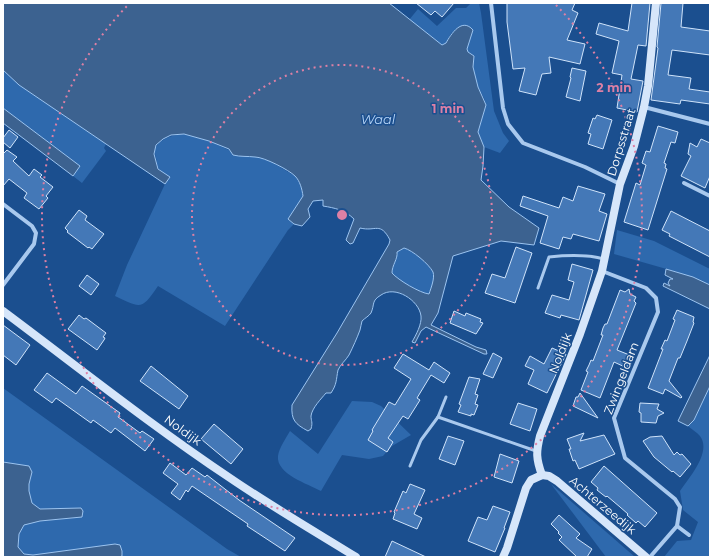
<svg xmlns="http://www.w3.org/2000/svg" width="713" height="560" font-family="Montserrat,sans-serif">
  <style>
    .green { fill: #2e69ad }
    .water { fill: #3c6290; stroke: #9cc4f0; fill-rule: evenodd }
    .building { fill: #4478b7; stroke: #cfe3fa }
    .lines { fill: none; stroke-linecap: round; stroke-linejoin: round }
    .lane { stroke: #a9c9ee; stroke-width: 3 }
    .street { stroke: #a9c9ee; stroke-width: 4 }
    .secondary { stroke: #d6e6fa; stroke-width: 8 }
    .ring { fill: none; stroke: #dd80a5; stroke-width: 2; stroke-dasharray: 2 4 }
    .labels { text-anchor: middle; dominant-baseline: central; stroke-width: 3; stroke-linejoin: round; paint-order: stroke }
    .street-label { font-size: 12px; fill: #fff; stroke: #1b4f8f }
    .water-label { font-size: 13px; font-style: italic; fill: #b5d3f5; stroke: #1b4f8f }
    .centre { fill: #dd80a5; stroke: #1b4f8f; stroke-width: 2 }
    .ring-label { font-size: 12px; text-anchor: middle; font-weight: bold; fill: #dd80a5; stroke: #1b4f8f; stroke-width: 3; stroke-linejoin: round; paint-order: stroke }
  </style>
  <rect width="100%" height="100%" fill="#1b4f8f"/>
  <g class="green">
    <path d="M471 3H479L481 13 494 111 503 133 509 141 500 153 484 147 478 132 486 105 484 98 478 87 473 67 474 56 468 52 467 49 452 32 446 43 442 45 409 20 418 9 437 26 456 8H466Z"/>
    <path d="M3 70 19 85 106 144 104 148 106 151 82 183 73 176 80 166 3 108Z"/>
    <path d="M184 134 209 141 244 157H256L270 161 295 176 302 187 303 196 288 219 294 224 288 230 225 326 158 286C141 311 141 308 115 296L127 265 165 184 170 177C167 175 163 173 160 170 157 167 157 162 156 158 150 141 171 135 184 134Z"/>
    <path d="M617 230 654 241 710 269V285L677 272 614 254Z"/>
    <path d="M404 248C412 250 429 264 433 272 435 278 431 288 430 294 420 293 399 281 392 273 392 265 398 259 397 252Z"/>
    <path d="M710 386V557H664L677 541 691 540 698 522 683 510 680 491C689 478 712 452 700 436 697 432 691 429 688 426L694 420Z"/>
    <path d="M3 388 227 549 241 557H243H119L122 555 82 557H3V491L39 521 74 518 81 508 40 509 32 503 29 491V484L31 478 11 463 3 462Z"/>
    <path d="M352 401 372 402 381 406 411 435 392 446 383 456 369 459 342 455 321 491C308 484 276 474 278 456 279 448 286 438 290 431L318 454Z"/>
    <path d="M551 484 635 557H606Z"/>
  </g>
  <g class="water">
    <path d="M3 3H389L442 45 446 43C451 34 462 17 473 30L467 49 468 52 474 56 473 67 478 87 486 105 478 132 484 147 483 166 481 180 509 207 539 228 534 245 501 241 453 256 438 313 431 325 476 347 486 350 487 354H484L426 327 421 331 415 343 412 342C416 335 422 324 421 316 419 300 395 285 381 295 371 301 375 304 371 313 369 316 365 318 362 321 361 324 361 327 360 330 357 338 353 347 349 355 346 360 340 365 338 370 336 380 337 384 331 393H326C321 399 312 408 311 416 311 421 313 422 311 429L308 431C295 424 291 420 292 405L337 333 389 244 390 240C380 221 376 232 360 228L353 243 350 244 346 240 354 219C345 210 335 208 323 206V200L313 201 308 209 310 217 302 226 294 224 288 219 303 196C302 189 300 181 295 176 289 170 264 157 255 157 247 156 241 157 233 155L229 149 209 141 184 134 171 135 163 139 156 145 154 154 158 169 170 177 165 184 19 85 3 70ZM404 248C412 250 429 264 433 272 435 278 431 288 429 294 420 293 398 280 392 273 392 265 398 259 397 252Z"/>
    <path d="M3 108 80 166 73 176 3 123Z"/>
    <path d="M666 269 693 277 710 285V309L663 286 664 283 670 286 668 283 670 279H673L665 275Z"/>
    <path d="M710 355V386L694 420 688 426 678 421Z"/>
    <path d="M3 462 29 466 32 472 29 484V491L32 503 40 509 81 508 83 511 82 517 40 521 24 525 19 534 18 547 24 554 33 555 115 544 120 545 122 551V556L119 557H3Z"/>
  </g>
  <g class="building">
    <path d="M416 3H454L442 17 435 11 431 15Z"/>
    <path d="M507 3H575L572 10 578 13 567 40 585 44 580 64 549 57 551 73 542 74 536 95 519 91 525 68 513 69 507 22Z"/>
    <path d="M632 3H650L646 46 638 45 631 79 643 81 637 112 617 108 622 75 612 73 619 41 596 34 599 23 628 31Z"/>
    <path d="M661 3H683L681 27 710 31V55L672 50 668 75 691 78 689 89 710 92V104L681 100 680 104 651 100 658 48 657 47Z"/>
    <path d="M572 68 586 71 580 101 566 97 571 78 570 77Z"/>
    <path d="M597 115 612 120 603 149 588 144 591 134 588 133 593 118 595 119Z"/>
    <path d="M658 126 678 132 675 143 671 142 664 163 666 164 665 168 667 169 648 230 624 222 636 183 640 185 646 165 642 163 646 151 650 152Z"/>
    <path d="M9 130 18 137 10 148 3 142V138Z"/>
    <path d="M701 139 710 143V176L705 188 681 176 691 156 688 154 690 143 697 147Z"/>
    <path d="M7 150 17 157 13 161 29 176 34 169 42 175 40 177 53 187 46 196 48 198 39 209 24 198 27 193 9 179 3 186V152L4 153Z"/>
    <path d="M578 186 605 194 599 211 607 214 599 241 573 234 571 239 563 237 559 249 540 243 548 216 520 206 523 196 559 208 563 197 573 201Z"/>
    <path d="M79 210 87 216 85 220 104 234 92 249 89 247 88 248 67 232 68 231 65 228Z"/>
    <path d="M671 211 710 231V257L669 236 670 234 662 230Z"/>
    <path d="M516 247 532 253 515 303 485 293 492 274 505 278Z"/>
    <path d="M572 264 593 270 579 320 561 315 560 318 545 313 552 295 569 300 574 282 568 280Z"/>
    <path d="M87 275 99 284 91 295 79 286Z"/>
    <path d="M629 289 630 294 636 297 634 301 636 303 617 350 632 356 627 368 614 362 600 398 581 390 588 372 586 371 589 365 591 360 593 361 603 335H601L603 328 605 324H607L620 290 625 292Z"/>
    <path d="M677 310 694 317 693 322 694 323 687 341 680 358H678L669 381 682 397 681 398 665 389 663 394 648 388 663 349H661L665 340 667 341 675 320 673 319Z"/>
    <path d="M454 311 465 316 466 313 481 319 480 322 483 323 476 334 450 323Z"/>
    <path d="M79 315 84 319 86 318 106 333 103 337 105 338 104 340 97 350 68 329Z"/>
    <path d="M3 325 30 345 16 365 3 355Z"/>
    <path d="M552 348 566 354 547 393 528 384 534 370 525 366 530 356 544 364Z"/>
    <path d="M493 353 502 358 493 378 483 374Z"/>
    <path d="M403 354 429 370 434 362 450 373 444 383 431 375 417 398 420 400 408 419 403 416 388 438 393 442 387 452 368 440 373 431 372 430 389 402 395 405 411 379 394 368Z"/>
    <path d="M151 366 188 396 179 409 140 381Z"/>
    <path d="M47 373 76 394 82 386 120 413 118 417 121 419 140 433 142 431 154 439 145 451 115 428 111 433 93 420 91 423 56 398 52 403 34 390Z"/>
    <path d="M469 377 480 379 475 394 478 395 475 404 478 405 474 415 471 414V416L458 412 461 405 459 404Z"/>
    <path d="M580 393 598 418 573 406 576 397H578Z"/>
    <path d="M518 403 537 409 530 431 510 424Z"/>
    <path d="M640 403 659 404 657 409 664 413 658 416 656 423 641 422V413L639 412Z"/>
    <path d="M214 424 243 449 231 464 201 439Z"/>
    <path d="M584 433 580 441 604 435 615 454 579 469 575 460 573 461 569 449H571L567 439Z"/>
    <path d="M448 436 464 441 455 465 439 459Z"/>
    <path d="M662 436 674 455 677 452 680 455 682 454 691 464 680 477 673 471 672 472 654 457 643 441 650 437Z"/>
    <path d="M500 454 519 461 512 483 494 477Z"/>
    <path d="M170 463 186 475 192 468 205 477 207 475 239 500 295 538 285 551 247 526 248 524 192 486 188 492 186 490 180 500 171 493 178 484 163 473Z"/>
    <path d="M604 466 657 513 645 527 638 521 636 523 627 515 628 514 620 507 607 496 606 497 602 494 597 490 598 488 591 482Z"/>
    <path d="M410 484 425 490 414 514 422 518 417 529 393 519 395 513 394 512 403 491 406 493Z"/>
    <path d="M493 506 510 512 504 528H505L495 552 468 541 478 517 487 520Z"/>
    <path d="M559 515 580 534 576 538 592 549 587 557H577L559 540 562 537 558 533 559 532 551 524Z"/>
    <path d="M392 541 426 557H385Z"/>
  </g>
  <g class="lines">
    <g class="lane">
      <path d="M538 288 549 257C568 255 586 254 604 259"/>
      <path d="M438 417 536 451"/>
      <path d="M410 466 421 440 438 417 446 397"/>
    </g>
    <g class="street">
      <path d="M491 3 503 108 508 124 523 143 585 167 620 184"/>
      <path d="M644 107 710 124"/>
      <path d="M684 183 710 196"/>
      <path d="M3 204 32 226 36 233 34 244 3 285"/>
      <path d="M602 271 646 288 656 298 658 312 614 418 625 458 675 499 680 507 677 526"/>
      <path d="M650 557 677 526 689 535"/>
    </g>
    <g class="secondary">
      <path d="M3 311C78 367 152 426 230 478 271 506 314 531 356 557"/>
      <path d="M542 475C536 459 536 452 540 436L580 334 602 271 620 184 634 146 644 107 648 86 656 3"/>
      <path d="M542 475 549 476 557 481 646 557"/>
      <path d="M503 557 507 548 526 488 531 480 542 475"/>
    </g>
  </g>
  <g class="ring">
    <circle cx="342" cy="215" r="150"/>
    <path d="M556 5A300 300 0 1 1 128 5"/>
  </g>
  <g class="labels">
    <g class="street-label">
      <text transform="translate(621 142) rotate(-73)">Dorpsstraat</text>
      <text transform="translate(560 353) rotate(-69)">Noldijk</text>
      <text transform="translate(621 378) rotate(-69)">Zwingeldam</text>
      <text transform="translate(183 430) rotate(36)">Noldijk</text>
      <text transform="translate(603 505) rotate(40)">Achterzeedijk</text>
    </g>
    <g class="water-label">
      <text x="378" y="119">Waal</text>
    </g>
  </g>
  <circle cx="342" cy="215" r="6" class="centre"/>
  <g class="ring-label">
    <text x="614" y="92">2 min</text>
    <text x="448" y="113">1 min</text>
  </g>
  <rect width="713" height="560" fill="none" stroke="#ffffff" stroke-width="8"/>
</svg>
